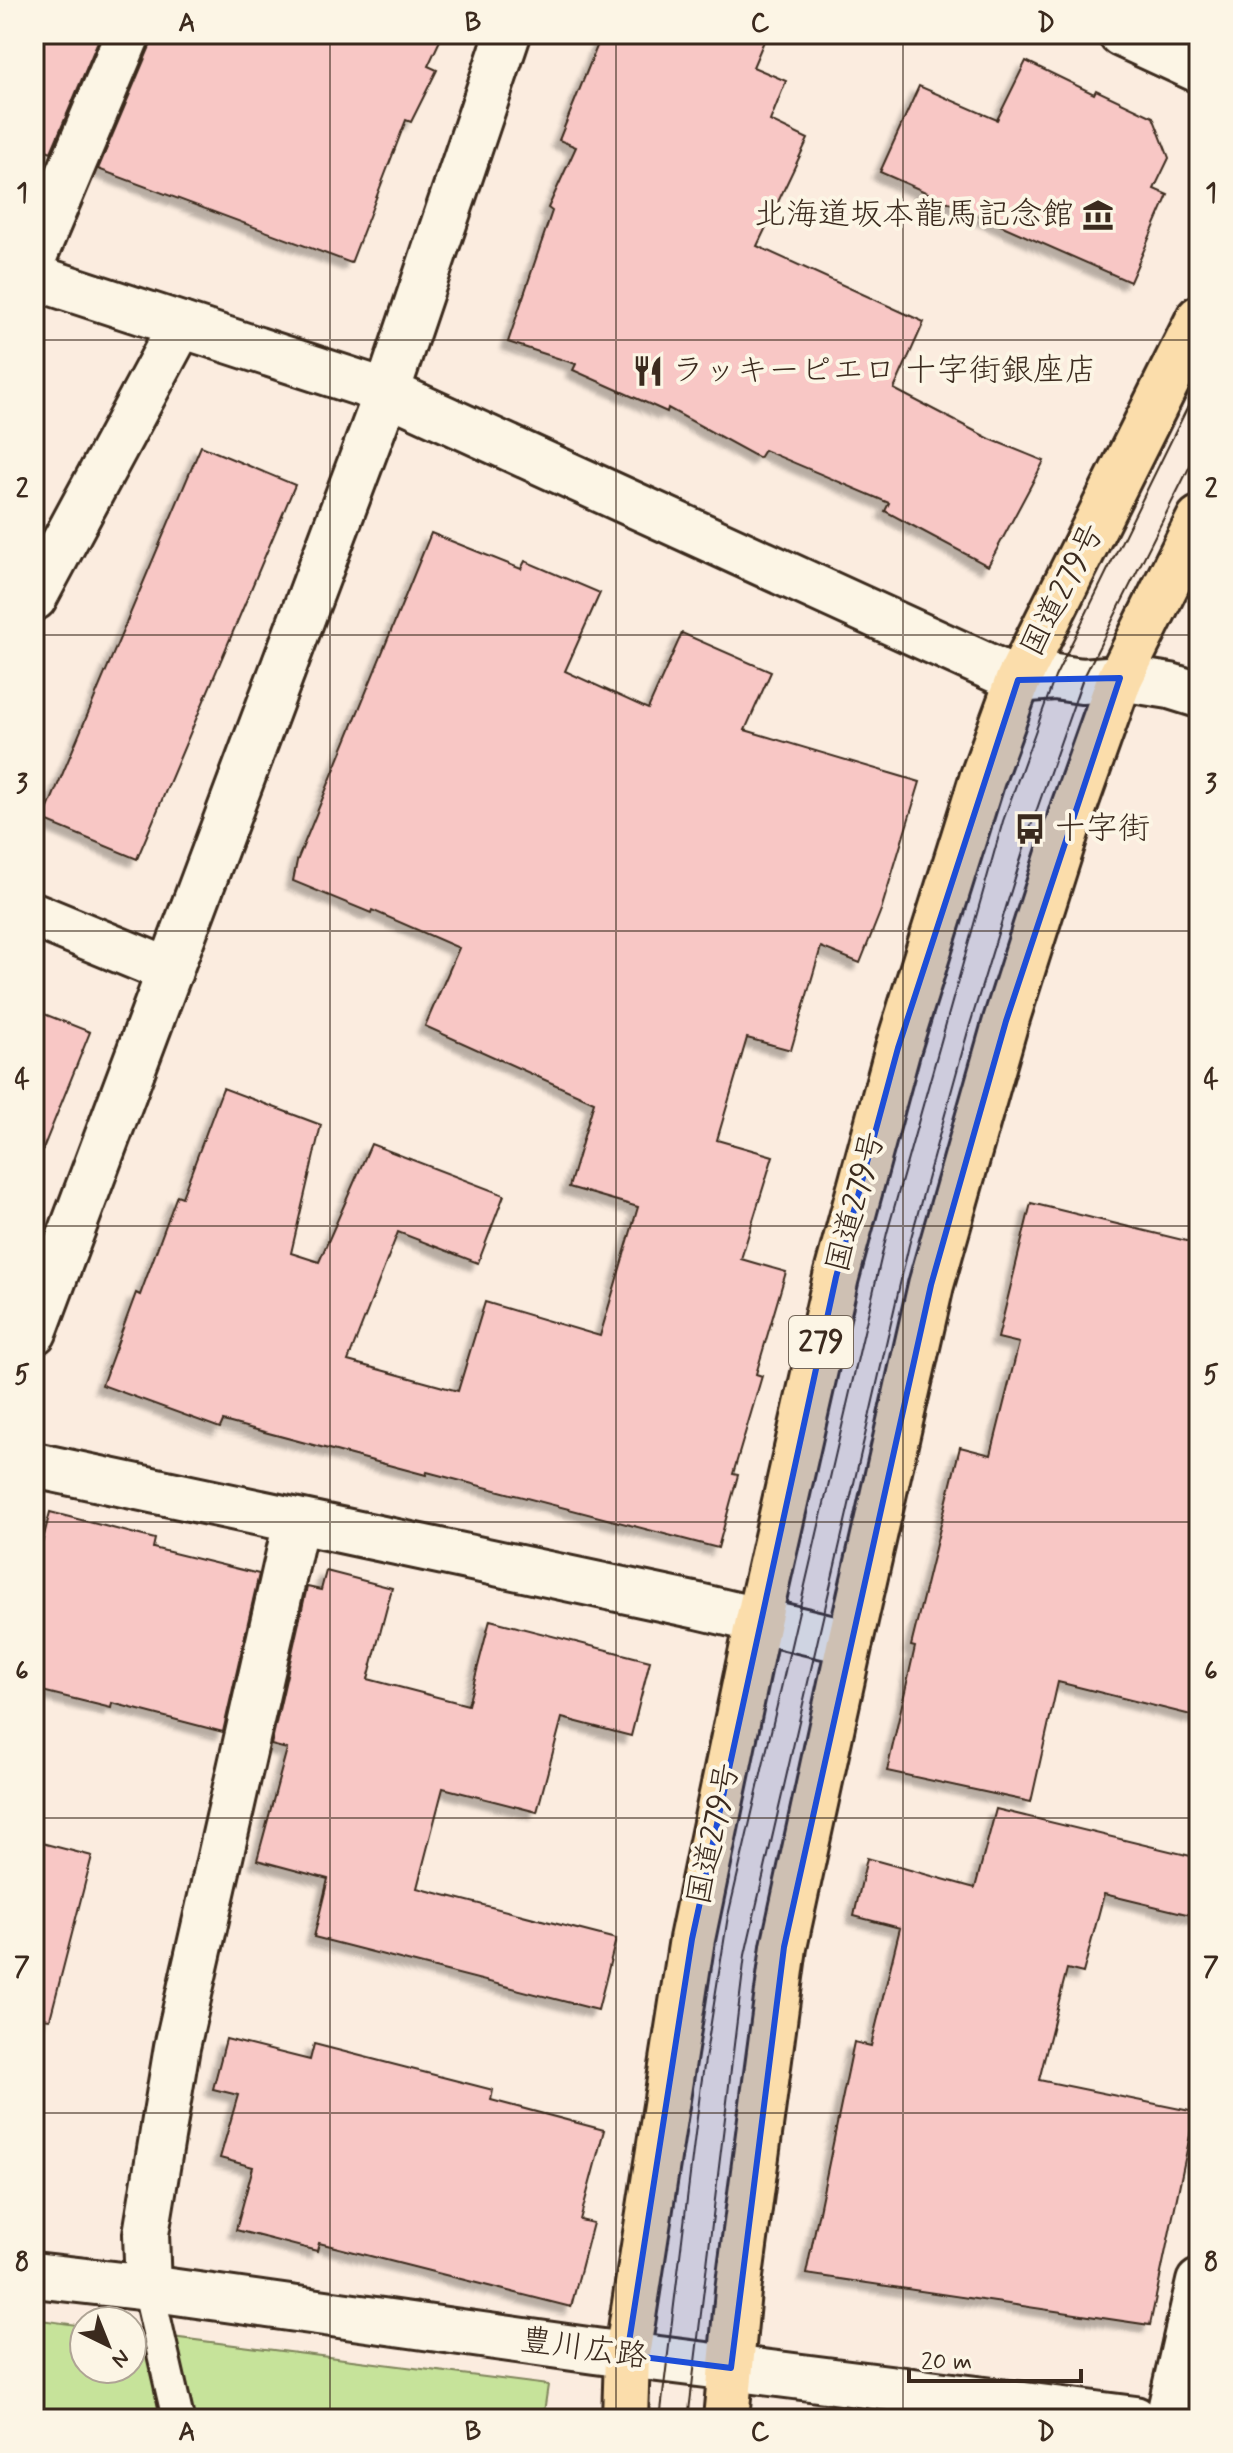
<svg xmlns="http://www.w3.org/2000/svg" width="1233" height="2453" font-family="Mynerve,'Klee One',sans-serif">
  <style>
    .green { fill: #c6e39a; stroke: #80865c; stroke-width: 2 }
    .building { fill: #f8c7c5; stroke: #3b2a1e; stroke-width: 2; filter: url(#shadow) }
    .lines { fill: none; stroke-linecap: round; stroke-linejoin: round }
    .lane-casing { stroke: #3b2a1e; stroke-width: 36 }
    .street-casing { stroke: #3b2a1e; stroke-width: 50 }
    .secondary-casing { stroke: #3b2a1e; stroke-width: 50 }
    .highway-casing { stroke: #3b2a1e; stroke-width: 50 }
    .lane { stroke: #fcf5e5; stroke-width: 30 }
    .street { stroke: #fcf5e5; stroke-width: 44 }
    .secondary { stroke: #fcf5e5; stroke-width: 44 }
    .highway { stroke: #fbddab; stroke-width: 44 }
    .tram { stroke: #3b2a1e; stroke-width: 2 }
    .marked { fill: #1d4ed8; fill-opacity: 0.2; stroke: #1d4ed8; stroke-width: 6; stroke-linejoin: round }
    .grid { fill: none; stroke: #3b2a1e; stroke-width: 2; stroke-opacity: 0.55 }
    .labels { text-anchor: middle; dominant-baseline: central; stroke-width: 8; stroke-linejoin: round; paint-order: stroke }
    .shield { fill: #fcf5e5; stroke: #75675a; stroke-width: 2 }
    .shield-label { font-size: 30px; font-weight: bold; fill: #3b2a1e }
    .poi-label { font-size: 32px; fill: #3b2a1e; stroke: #fcf5e5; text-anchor: start }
    .street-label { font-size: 32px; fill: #3b2a1e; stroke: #fcf5e5 }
    .neatline { fill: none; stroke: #3b2a1e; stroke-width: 3 }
    .grid-label { font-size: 26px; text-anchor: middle; font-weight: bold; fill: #3b2a1e }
  </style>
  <defs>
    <filter id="shadow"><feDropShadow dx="-7" dy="7" stdDeviation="2" flood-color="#0004"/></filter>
  </defs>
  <rect width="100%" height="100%" fill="#fbecdf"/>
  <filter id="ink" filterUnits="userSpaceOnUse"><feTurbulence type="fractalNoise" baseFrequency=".0125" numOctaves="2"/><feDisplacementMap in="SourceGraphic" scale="16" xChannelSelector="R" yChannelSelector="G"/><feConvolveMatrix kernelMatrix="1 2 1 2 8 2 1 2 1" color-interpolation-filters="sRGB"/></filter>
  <g filter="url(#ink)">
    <path class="green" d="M34 2319 84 2326V2369H132V2332L548 2385 543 2419H34Z"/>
    <g class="building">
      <path d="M34 34H101L51 152 34 145Z"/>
      <path d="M152 34H443L428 66 437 70 411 122 406 120 351 263 98 169 151 44Z"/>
      <path d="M602 34H767L753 67 786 81 770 121 808 139 757 246 924 322 894 389 990 439 1044 461 988 566 885 511 889 503 764 450 759 458 668 408 667 412 573 370 576 364 508 342 552 211 548 208 576 147 559 140Z"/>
      <path d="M1026 61 1094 94 1096 90 1153 117 1169 158 1154 189 1168 195 1130 282 880 172 919 86 997 120Z"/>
      <path d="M201 446 295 485 137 859 43 820Z"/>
      <path d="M431 533 521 569 525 561 600 593 565 671 648 709 682 633 771 672 745 730 920 782 881 910 860 963 821 947 791 1050 747 1038 717 1140 773 1156 741 1259 786 1272 756 1374 762 1376 733 1474 738 1475 718 1548 427 1472 426 1475 223 1421 220 1428 102 1385 136 1293 140 1295 177 1195 182 1197 223 1088 321 1125 291 1253 319 1262 371 1144 504 1195 478 1263 398 1232 348 1361 458 1391 485 1302 600 1336 638 1207 569 1187 594 1102 425 1026 459 948 372 910 371 913 293 881 297 861Z"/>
      <path d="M34 1010 90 1032 36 1166 34 1165Z"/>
      <path d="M1031 1203 1199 1244V1717L1058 1682 1031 1802 887 1771 915 1647 911 1646 960 1447 991 1455 1019 1343 998 1338Z"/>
      <path d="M50 1512 155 1539 153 1548 259 1574 223 1732 112 1703 111 1708 34 1689V1575Z"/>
      <path d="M326 1571 392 1588 368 1679 468 1705 490 1620 650 1661 631 1736 562 1718 537 1812 443 1788 417 1888 616 1939 598 2010 314 1937 328 1879 257 1860 287 1749 271 1745 307 1587 321 1590Z"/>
      <path d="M996 1809 1199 1858V1917L1104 1894 1083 1973 1067 1969 1039 2080 1195 2112 1150 2325 806 2274 854 2042 871 2046 900 1928 854 1916 867 1858 975 1888Z"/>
      <path d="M34 1841 92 1856 50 2019 34 2017Z"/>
      <path d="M226 2039 310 2060 314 2044 493 2090 491 2100 604 2130 580 2220 593 2223 571 2307 319 2243 317 2251 236 2230 253 2167 220 2158 238 2095 213 2089Z"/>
    </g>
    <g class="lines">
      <defs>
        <path id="lane" d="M148 2288 178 2419"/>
        <g id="street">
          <path d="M34 257 128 34"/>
          <path d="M34 598 181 325"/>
          <path d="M34 915 170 971"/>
          <path d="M34 1332 387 392 508 34"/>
          <path d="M34 2275 148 2288 595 2351 1135 2419"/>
          <path d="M148 2288 146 2234 177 2047 296 1522"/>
          <path d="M1168 2419 1199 2282"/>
        </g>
        <g id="secondary">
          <path d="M1121 34 1199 70"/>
          <path d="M34 277 387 392 1018 680 1055 677 1082 681 1120 678 1170 686 1199 695"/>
          <path d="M34 1465 698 1606 850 1642"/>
        </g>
        <g id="highway">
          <path d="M625 2419 627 2355 692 1939 758 1621 836 1277 898 1048 982 779 1018 680 1199 318"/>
          <path d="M726 2419 738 2291 784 1947 850 1642 931 1285 1006 1021 1073 810 1120 678 1199 519"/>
        </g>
      </defs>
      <use href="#lane" class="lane-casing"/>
      <use href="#street" class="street-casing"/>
      <use href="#secondary" class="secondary-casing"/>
      <use href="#highway" class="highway-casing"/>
      <use href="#lane" class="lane"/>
      <use href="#street" class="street"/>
      <use href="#secondary" class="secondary"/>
      <use href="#highway" class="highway"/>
      <g class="tram">
        <path d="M1197 34 1199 36"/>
        <path d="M660 2419 701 2085 728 1916 887 1233 1003 821 1055 677 1199 384"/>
        <path d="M688 2419 745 1955 909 1245 968 1031 1030 829 1082 681 1199 448"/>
      </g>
    </g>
  </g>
  <path class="marked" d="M1120 678 1006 1021 931 1285 784 1947 731 2368 627 2355 692 1939 836 1277 898 1048 1018 680Z"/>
  <path class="grid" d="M330 34V2419M616 34V2419M903 34V2419M34 340H1199M34 635H1199M34 931H1199M34 1226H1199M34 1522H1199M34 1818H1199M34 2113H1199"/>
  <defs>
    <symbol id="museum-bare" viewBox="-9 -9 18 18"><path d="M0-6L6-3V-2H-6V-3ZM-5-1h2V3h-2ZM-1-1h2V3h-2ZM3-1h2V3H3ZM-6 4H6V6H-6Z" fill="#3b2a1e" stroke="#fcf5e5" stroke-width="2.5" paint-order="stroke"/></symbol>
    <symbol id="restaurant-bare" viewBox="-9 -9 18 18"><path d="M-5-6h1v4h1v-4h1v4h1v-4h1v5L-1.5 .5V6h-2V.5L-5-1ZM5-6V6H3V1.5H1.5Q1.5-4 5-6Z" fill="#3b2a1e" stroke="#fcf5e5" stroke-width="2.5" paint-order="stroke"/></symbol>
    <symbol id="bus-bare" viewBox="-9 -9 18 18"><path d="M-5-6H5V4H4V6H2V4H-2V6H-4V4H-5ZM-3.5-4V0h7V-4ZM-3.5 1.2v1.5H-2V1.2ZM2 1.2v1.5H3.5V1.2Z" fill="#3b2a1e" stroke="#fcf5e5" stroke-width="2.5" paint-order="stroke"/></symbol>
  </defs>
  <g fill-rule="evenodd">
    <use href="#museum-bare" x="1076" y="193" width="44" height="44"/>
    <use href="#restaurant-bare" x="626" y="349" width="44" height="44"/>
    <use href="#bus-bare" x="1008" y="807" width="44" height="44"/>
  </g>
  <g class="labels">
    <rect class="shield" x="789" y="1316" width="64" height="52" rx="6"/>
    <g class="shield-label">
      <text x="821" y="1342">279</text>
    </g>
    <g class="poi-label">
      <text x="1074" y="215" text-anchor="end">北海道坂本龍馬記念館</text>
      <text x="672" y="371">ラッキーピエロ 十字街銀座店</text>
      <text x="1054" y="829">十字街</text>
    </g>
    <g class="street-label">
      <text transform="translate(1063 590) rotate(-63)">国道279号</text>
      <text transform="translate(856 1202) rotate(-75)">国道279号</text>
      <text transform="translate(714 1834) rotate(-78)">国道279号</text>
      <text transform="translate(584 2349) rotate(8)">豊川広路</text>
    </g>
  </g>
  <rect width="1233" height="2453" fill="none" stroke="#fcf5e5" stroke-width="88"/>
  <g transform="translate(108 2345) rotate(137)"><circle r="38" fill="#fcf5e5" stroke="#afa495" stroke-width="2"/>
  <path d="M0-6L14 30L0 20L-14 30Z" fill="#3b2a1e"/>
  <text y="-12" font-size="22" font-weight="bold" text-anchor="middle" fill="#3b2a1e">N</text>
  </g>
  <path d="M909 2369v12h172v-12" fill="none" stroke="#3b2a1e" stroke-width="4"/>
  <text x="921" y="2369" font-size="24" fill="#3b2a1e" stroke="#fcf5e5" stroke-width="6" paint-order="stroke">20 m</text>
  <rect x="44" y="44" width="1145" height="2365" class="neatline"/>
  <g class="grid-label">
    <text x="187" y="31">A</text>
    <text x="473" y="31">B</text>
    <text x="760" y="31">C</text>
    <text x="1046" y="31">D</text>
    <text x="22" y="201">1</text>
    <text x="1211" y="201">1</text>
    <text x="22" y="497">2</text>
    <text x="1211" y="497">2</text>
    <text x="22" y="792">3</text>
    <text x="1211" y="792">3</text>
    <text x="22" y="1088">4</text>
    <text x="1211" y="1088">4</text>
    <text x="22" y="1383">5</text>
    <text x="1211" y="1383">5</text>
    <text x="22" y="1679">6</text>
    <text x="1211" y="1679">6</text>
    <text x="22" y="1975">7</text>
    <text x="1211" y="1975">7</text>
    <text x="22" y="2270">8</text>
    <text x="1211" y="2270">8</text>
    <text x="187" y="2440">A</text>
    <text x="473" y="2440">B</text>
    <text x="760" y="2440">C</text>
    <text x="1046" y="2440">D</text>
  </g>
</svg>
